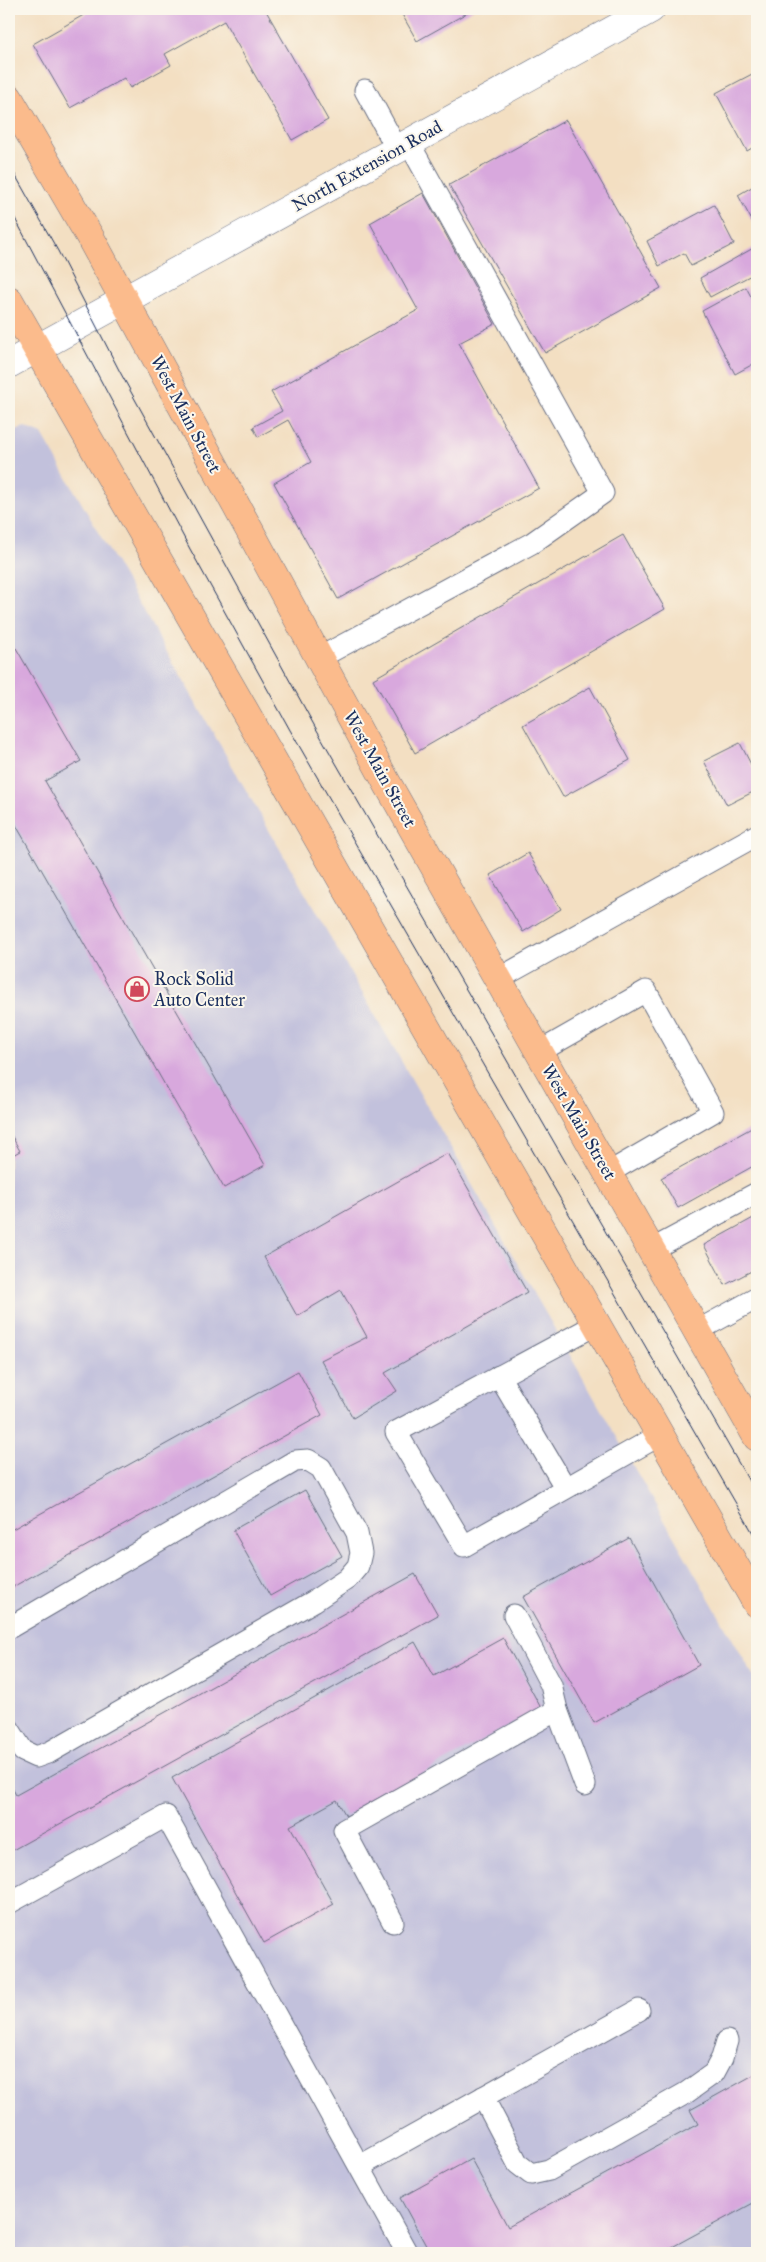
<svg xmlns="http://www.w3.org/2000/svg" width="766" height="2262" font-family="'IM FELL Great Primer',serif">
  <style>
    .industrial { fill: #c2c1dc }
    .building { fill: #d8a8dd }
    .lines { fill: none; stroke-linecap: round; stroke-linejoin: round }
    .service-casing { stroke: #676d81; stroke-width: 23 }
    .tertiary-casing { stroke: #676d81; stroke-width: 29 }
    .primary-casing { stroke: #676d81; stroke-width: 29 }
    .service { stroke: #fff; stroke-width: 21 }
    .tertiary { stroke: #fff; stroke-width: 28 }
    .primary { stroke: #fbbb8c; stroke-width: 28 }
    .tram { stroke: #1b2f5e; stroke-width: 1 }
    .labels { text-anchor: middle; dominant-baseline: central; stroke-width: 4; stroke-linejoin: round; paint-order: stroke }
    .street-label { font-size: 18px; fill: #1b2f5e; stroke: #fbf7ec }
    .poi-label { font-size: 18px; fill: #1b2f5e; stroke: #fbf7ec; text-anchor: start }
  </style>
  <rect width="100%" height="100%" fill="#fbf7ec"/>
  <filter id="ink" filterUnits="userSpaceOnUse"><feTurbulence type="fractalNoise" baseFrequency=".02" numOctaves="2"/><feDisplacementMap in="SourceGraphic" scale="10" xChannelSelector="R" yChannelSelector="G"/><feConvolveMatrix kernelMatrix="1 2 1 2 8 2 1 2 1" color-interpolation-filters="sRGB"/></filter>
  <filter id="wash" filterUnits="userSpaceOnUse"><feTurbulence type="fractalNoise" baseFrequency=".0096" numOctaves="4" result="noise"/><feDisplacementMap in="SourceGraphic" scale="20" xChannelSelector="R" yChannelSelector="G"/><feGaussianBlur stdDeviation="1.12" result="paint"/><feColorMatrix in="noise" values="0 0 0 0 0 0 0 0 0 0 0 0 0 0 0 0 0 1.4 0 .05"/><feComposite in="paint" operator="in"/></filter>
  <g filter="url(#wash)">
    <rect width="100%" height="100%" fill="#f3dfc2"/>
    <path class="industrial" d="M25 427 42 434 757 1682V2253H9V432Z"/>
    <g id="blocks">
      <g class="building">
        <path d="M94 9H265L328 120 292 140 224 21 165 54 171 65 130 88 124 78 70 108 33 44Z"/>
        <path d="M399 9H474L417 41Z"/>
        <path d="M754 73 757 78V145L747 151 716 93Z"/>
        <path d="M566 120 661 288 545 353 449 185Z"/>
        <path d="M757 184V230L738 195Z"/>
        <path d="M423 193 495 324 459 343 539 488 338 599 274 483 311 462 288 420 258 437 253 427 282 411 271 392 418 310 370 223Z"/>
        <path d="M714 205 734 244 691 266 684 253 659 266 647 241Z"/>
        <path d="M757 246V272L710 297 700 278Z"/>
        <path d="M746 287 757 308V362L735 374 702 311Z"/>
        <path d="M623 535 665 609 415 753 373 679Z"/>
        <path d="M16 648 81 761 45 781 265 1165 224 1188 9 813V652Z"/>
        <path d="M590 687 630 760 563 797 523 725Z"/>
        <path d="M740 743 757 776V790L727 805 704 761Z"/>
        <path d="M528 853 561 909 523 932 490 875Z"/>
        <path d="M757 1125V1164L678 1208 661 1178Z"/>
        <path d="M9 1131 20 1151 9 1157Z"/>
        <path d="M448 1153 527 1292 385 1373 397 1391 353 1418 321 1360 367 1337 341 1290 297 1316 264 1257Z"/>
        <path d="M757 1216V1268L725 1285 704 1245Z"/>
        <path d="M298 1371 322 1415 9 1589V1531Z"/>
        <path d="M305 1490 342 1556 270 1596 233 1530Z"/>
        <path d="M629 1538 699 1665 594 1723 523 1597Z"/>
        <path d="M415 1574 438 1615 9 1852V1782L16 1795Z"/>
        <path d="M503 1638 541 1708 346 1816 337 1800 290 1826 334 1904 264 1943 172 1778 415 1642 434 1676Z"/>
        <path d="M757 2073V2201L661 2253H430L400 2198 471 2159 508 2227 698 2124 690 2110Z"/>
      </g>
    </g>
  </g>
  <g filter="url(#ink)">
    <use href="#blocks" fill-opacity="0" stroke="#676d81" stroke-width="1"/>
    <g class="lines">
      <defs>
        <g id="service">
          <path d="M365 90 397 149"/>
          <path d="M319 658 532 543 603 493 409 143"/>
          <path d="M498 979 757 835"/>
          <path d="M539 1052 646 991 713 1112 608 1173"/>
          <path d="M651 1250 757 1193"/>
          <path d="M597 1324 396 1432 464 1546 660 1435"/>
          <path d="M697 1331 757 1298"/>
          <path d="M499 1376 565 1487"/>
          <path d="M514 1615 551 1685 557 1710 585 1785"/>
          <path d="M9 1628 295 1461 308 1460 321 1468 357 1533 361 1553 358 1566 347 1579 314 1601 50 1752 36 1757 23 1751 9 1729"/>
          <path d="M9 1903 166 1816 407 2253"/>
          <path d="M393 1922 344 1830 557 1710"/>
          <path d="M483 2097 518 2164 531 2174 549 2170 686 2093 714 2073 722 2058 727 2041"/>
          <path d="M360 2166 639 2010"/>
        </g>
        <path id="tertiary" d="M9 364 651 9"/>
        <g id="primary">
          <path d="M9 98 90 237 387 783 757 1437"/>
          <path d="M9 300 757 1604"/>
        </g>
      </defs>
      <use href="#service" class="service-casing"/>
      <use href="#tertiary" class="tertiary-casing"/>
      <use href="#primary" class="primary-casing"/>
      <use href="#service" class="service"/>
      <use href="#tertiary" class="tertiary"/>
      <use href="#primary" class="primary"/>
      <g class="tram">
        <path d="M9 164 58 251 120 372 314 725 757 1495"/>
        <path d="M9 207 190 549 290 730 757 1540"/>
      </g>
    </g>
  </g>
  <defs>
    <symbol id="shop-ring" viewBox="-11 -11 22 22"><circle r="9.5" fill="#fbf7ec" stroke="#d1495b" stroke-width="1.5"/><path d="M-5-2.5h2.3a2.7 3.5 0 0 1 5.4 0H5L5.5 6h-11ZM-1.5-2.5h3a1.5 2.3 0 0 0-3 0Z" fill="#d1495b"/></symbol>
  </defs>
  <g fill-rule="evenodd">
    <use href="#shop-ring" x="123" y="975" width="28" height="28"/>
  </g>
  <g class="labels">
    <g class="street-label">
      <text transform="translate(367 166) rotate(-29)">North Extension Road</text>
      <text transform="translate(186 414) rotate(62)">West Main Street</text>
      <text transform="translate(380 769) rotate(61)">West Main Street</text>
      <text transform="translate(579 1122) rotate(60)">West Main Street</text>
    </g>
    <g class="poi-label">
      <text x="154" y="979">Rock Solid<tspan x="154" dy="21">Auto Center</tspan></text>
    </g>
  </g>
  <rect width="766" height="2262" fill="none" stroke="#fbf7ec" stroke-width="30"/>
</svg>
